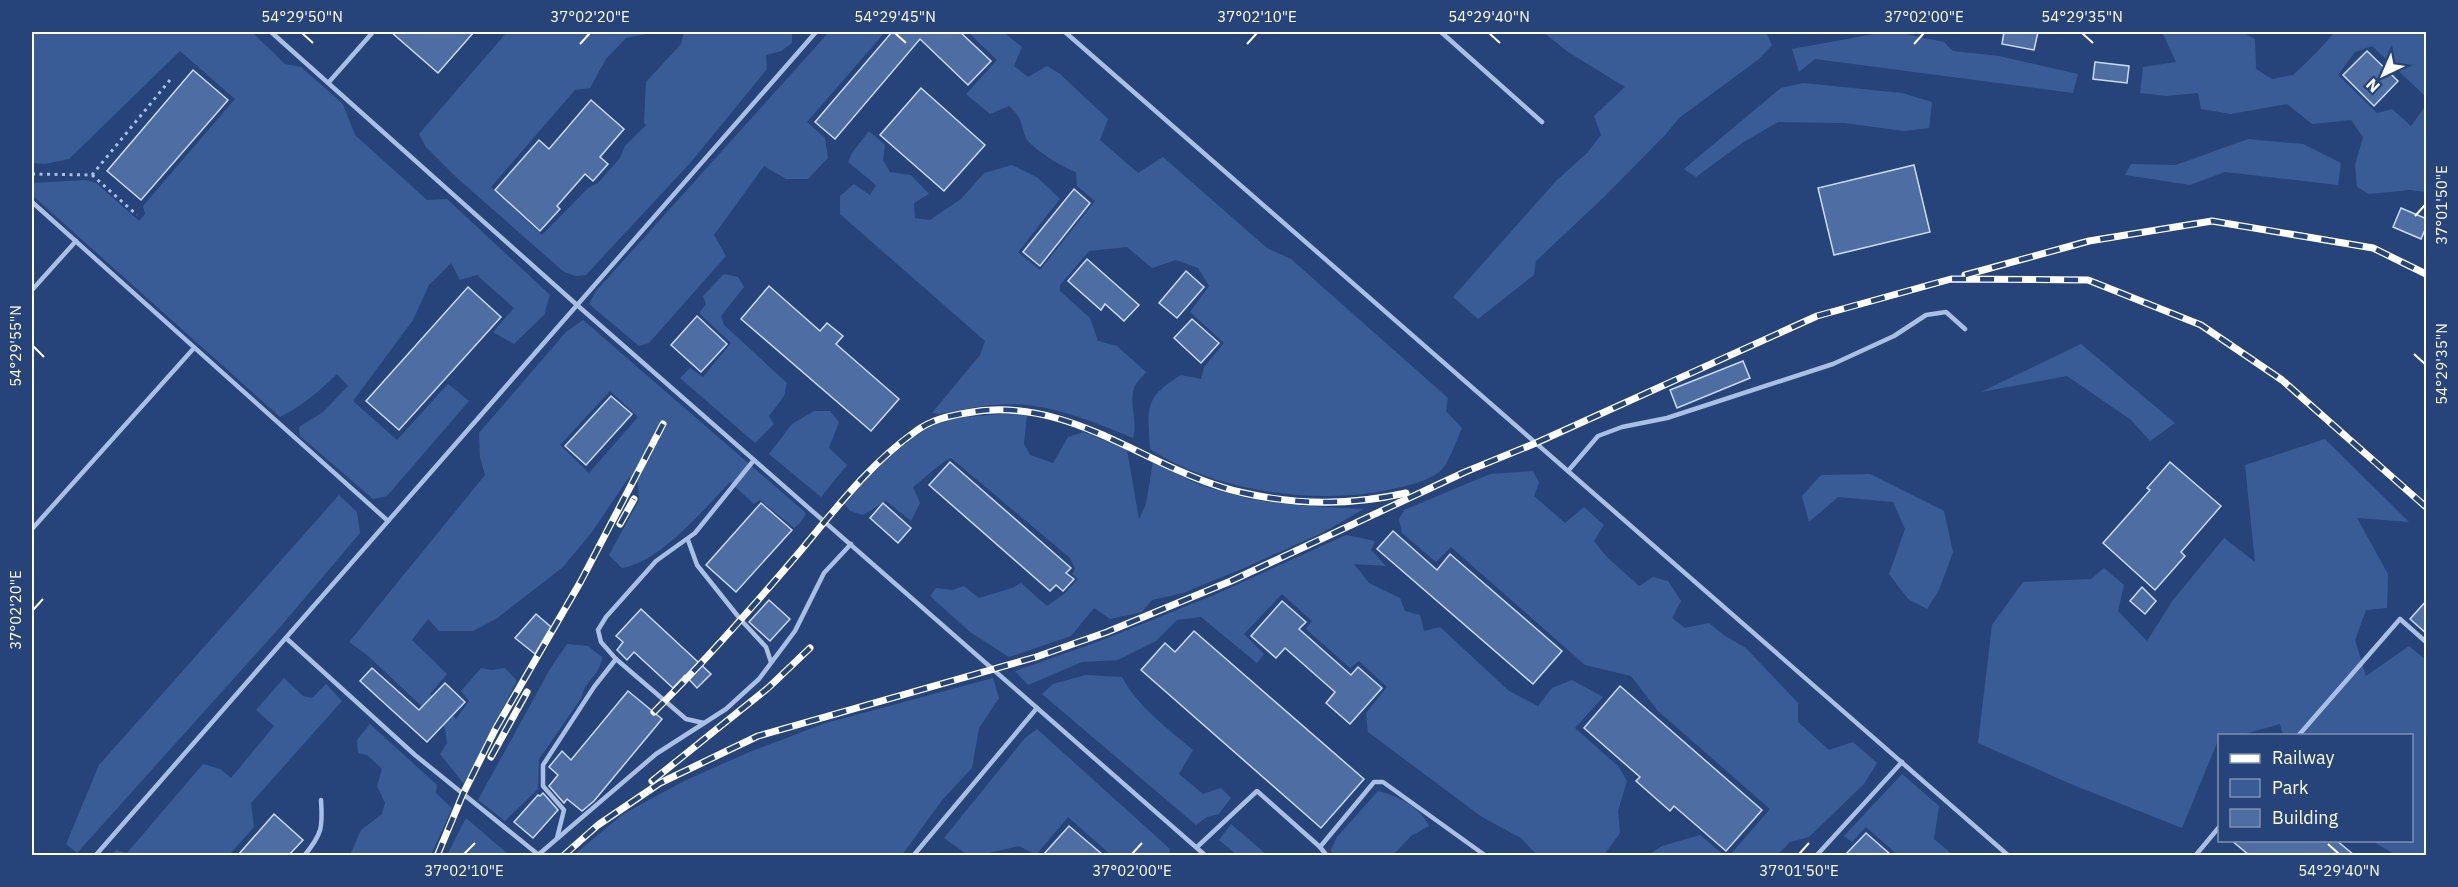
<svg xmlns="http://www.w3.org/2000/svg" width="2458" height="887" font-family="'IBM Plex Sans',sans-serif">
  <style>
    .green { fill: #395c97; fill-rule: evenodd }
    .building { fill: #4e6ea3; stroke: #cbdaf3; stroke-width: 1.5 }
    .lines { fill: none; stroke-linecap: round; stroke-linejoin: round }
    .path { stroke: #a9bfe3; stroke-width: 3; stroke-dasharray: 3 4.5; stroke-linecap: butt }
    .service { stroke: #a9bfe3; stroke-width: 4.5 }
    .rail-casing { stroke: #fff; stroke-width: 7 }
    .rail { stroke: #264479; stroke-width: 4.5; stroke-dasharray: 14; stroke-linecap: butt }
    .ticks { fill: none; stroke: #fff; stroke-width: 2 }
    .neatline { fill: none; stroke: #fff; stroke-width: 2 }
    .ticks-label { font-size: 15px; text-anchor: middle; fill: #fff }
  </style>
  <rect width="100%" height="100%" fill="#264479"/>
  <g class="green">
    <path d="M32 32H252L285 64 301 67 343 104 355 135 427 200 447 199 550 295 544 315 514 344 493 332 514 308 477 275 460 280 451 263 429 285 413 320 353 401 397 440 448 384 469 401 387 496 373 499 300 436 299 427 323 412 348 386 337 374C318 392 304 405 280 417L32 195V183L86 180 96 183 139 221 145 214 143 206 235 99 180 51 69 159 45 164 32 163Z"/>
    <path d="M507 32H656L626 38 606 59 590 88 575 90 491 187 542 235 588 188 598 183 620 158 625 146 646 125 644 123 646 82 681 44 684 32H792V43L781 51 766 55 767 69 691 162 586 275 576 276 564 272 456 177 426 147 419 134Z"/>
    <path d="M829 32H885L807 122 825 138 828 158 808 179H786L764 166 714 235 726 256 649 343 639 346 589 304 596 291Z"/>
    <path d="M968 32H1003L1022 47 1014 66 1028 77 1047 66 1060 74 1108 119 1100 140 1138 173 1163 157 1267 248 1291 259 1448 398 1446 411 1462 428C1457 439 1448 466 1439 472 1429 480 1414 484 1401 487 1325 507 1216 493 1150 449 1148 408 1143 398 1181 375L1201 379 1204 367 1224 343 1190 312 1209 286 1198 268 1176 260 1152 268 1127 247 1089 251 1060 285V291L1090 318 1098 341 1117 346 1146 372C1142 377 1136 383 1134 388 1129 405 1138 422 1133 438 1089 420 1042 400 994 405 976 406 957 411 939 414L932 413 980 355 985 341 840 214V196L854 184 870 195 876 185 848 162 852 153 869 131 885 145 883 160 890 172 911 175 929 194 914 203 915 218 930 220 961 199 984 173 1012 165 1038 178 1060 199 1018 252 1040 270 1095 201 1077 186 1076 172C1065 169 1031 148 1026 138 1019 121 1024 120 1009 106L990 114 966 94 997 60Z"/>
    <path d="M1543 32H1766L1772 45 1759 59 1679 118 1666 134 1604 197 1536 261 1534 275 1478 319 1453 297 1556 181 1587 153 1601 135 1594 116 1625 87 1568 52Z"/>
    <path d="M1885 32H1896L1944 42 1953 51 1999 56 2078 74 2073 93 1815 59 1799 72 1792 49Z"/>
    <path d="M2162 32H2241L2255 39 2256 69 2272 79 2293 75 2317 52 2335 32H2426V97L2372 46 2355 52 2338 75 2377 113 2392 109 2411 126 2426 105V192L2410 190 2369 194 2357 187 2355 165 2363 137 2351 120 2312 124 2287 104 2231 114 2201 109 2198 93 2166 96 2140 93 2143 67 2176 62Z"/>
    <path d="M1803 83 1902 93 1932 102 1929 128 1904 131 1844 123 1778 122 1742 143 1696 177 1684 169 1781 88Z"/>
    <path d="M2248 139 2303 144 2341 163 2338 185 2225 172 2190 185 2125 175 2131 164 2176 165Z"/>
    <path d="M724 274 738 277 744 287 721 316 724 325 787 383 784 396 769 416 774 424 755 443 680 378 690 368 703 377 731 343 699 313 706 304 703 296Z"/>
    <path d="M583 320 806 513 801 522 794 528 760 500 754 504 730 482C703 510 660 562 622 568L609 555 639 500 638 483 629 477 592 532 563 567 496 619 473 631H439L428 619 412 640 447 674 430 694 456 719 469 701 461 691 481 668 492 670 505 668 517 681 464 784 440 754 447 743 445 728 367 655 349 642 485 475 480 457 479 433 566 332ZM610 391 638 417 589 473 560 445Z"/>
    <path d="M2081 344 2175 423 2150 441 2131 420 2067 376 1981 392Z"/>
    <path d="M814 411H830L839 422 829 448 847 465 821 497 769 454 792 424Z"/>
    <path d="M1000 414H1027L1024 444 1030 455 1053 463 1068 437 1084 432 1127 450 1139 519 1146 504 1153 462C1174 472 1194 484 1217 490 1265 505 1314 507 1364 509L1322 533 1244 568 1183 593 1152 600 1142 612 1110 619 1094 608 1071 636 1009 657 970 632 930 596 936 588 953 590 964 586 979 598 1012 588 1021 583 1047 606 1064 594 1078 579 1072 574 1075 569 1070 558 951 458C938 464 925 478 913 487L920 503 911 521 886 501 863 515 850 511 844 503C864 479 915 429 944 421 962 416 982 416 1000 414Z"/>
    <path d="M2325 439 2409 522 2357 518 2388 574 2387 608 2366 610 2355 640 2366 676 2409 646 2426 660V855H2396L2372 841 2412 840V736L2283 735 2280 724 2241 735 2220 736 2219 742 2217 743 2182 828 2073 785 1978 743 1992 625 2023 582 2091 579 2104 568 2124 585 2118 611 2147 641 2173 600 2224 538 2255 562 2245 465Z"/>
    <path d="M1533 471 1539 483 1534 496 1565 523 1584 507 1604 525 1594 541 1607 557 1639 586 1653 577 1668 581 1681 601 1672 618 1685 628 1709 623 1725 636 1746 648 1798 703V722L1829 750 1853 742 1877 763 1864 784 1809 837 1790 842 1777 855H1730L1770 809 1658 711 1631 676 1585 665 1451 547 1436 562 1402 533 1399 519 1404 510 1490 474Z"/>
    <path d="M1870 474 1944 511 1953 552 1939 590 1927 609 1908 599 1889 574 1905 529 1893 502 1838 497 1809 522 1802 496 1821 475Z"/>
    <path d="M339 495 357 512 360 533 281 626 77 853 66 844 99 765Z"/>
    <path d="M1346 535 1375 541 1371 550 1386 566 1354 564 1369 583 1400 598 1405 611 1420 615 1424 631 1440 627 1509 691 1538 706 1552 688 1572 680 1603 697 1575 728 1619 767 1627 781 1618 811 1620 833 1604 855H1537L1521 838 1482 817 1368 732 1366 713 1387 687 1359 661 1350 668 1306 629 1312 621 1282 594 1244 634 1264 654 1257 663 1201 617 1177 620 1156 641 1118 660 1082 662 1028 685 1015 671 1100 641 1214 595Z"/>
    <path d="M567 644 588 646 602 657C600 677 584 680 582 697L539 759 538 789 505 821 478 800 550 669Z"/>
    <path d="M1086 675 1122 677C1138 707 1167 728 1193 750L1179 774 1203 794 1221 788 1231 798 1219 814 1207 817 1196 825 1042 694 1053 684Z"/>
    <path d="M284 678 303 696 312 698 326 684 342 701 251 803 254 827 229 855H111L116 850 127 853 203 764 220 769 231 778 274 726 256 710Z"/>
    <path d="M993 678 999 698 979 728 972 768 943 799 902 855H574L623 814 686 780 752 751 826 723Z"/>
    <path d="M370 724 437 785 436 793 452 808 431 855H350L361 830 382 814 385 803 377 786 382 769 367 755 358 753 357 740Z"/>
    <path d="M1037 729 1170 849 1169 855H1111L1068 817 1036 855 1019 846 980 855H968L944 838 1025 738Z"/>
    <path d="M1902 774 1939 806 1934 839 1953 855H1898L1866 827 1852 842 1844 836Z"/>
    <path d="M1378 791C1396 795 1422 808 1429 826L1411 836 1393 855H1333L1331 850 1337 837Z"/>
    <path d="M466 818 509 855H447Z"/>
    <path d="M1231 824 1267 855H1237L1219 840Z"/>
    <path d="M1700 835 1724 855H1648L1662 846Z"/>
  </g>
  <g class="building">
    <path d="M391 32H474L438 73Z"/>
    <path d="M892 32H960L991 61 968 85 920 39 835 139 815 122Z"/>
    <path d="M2004 32H2038L2034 50 2002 44Z"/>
    <path d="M2367 51 2398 81 2374 106 2343 75Z"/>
    <path d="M2095 62 2129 66 2127 83 2093 79Z"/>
    <path d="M193 70 228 100 141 200 107 171Z"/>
    <path d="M921 88 985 145 944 191 880 135Z"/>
    <path d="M591 100 624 129 600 157 608 164 593 181 585 174 557 206 560 209 540 231 495 190 539 140 549 149Z"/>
    <path d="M1914 165 1930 232 1834 255 1818 188Z"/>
    <path d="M1074 189 1090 203 1040 266 1023 252Z"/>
    <path d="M2401 208 2427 219V225L2421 239 2393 227Z"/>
    <path d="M1087 259 1139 305 1124 321 1105 304 1101 310 1068 281Z"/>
    <path d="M1186 271 1204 287 1177 318 1159 303Z"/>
    <path d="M769 286 820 331 827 323 843 336 836 344 899 399 871 431 741 319Z"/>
    <path d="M468 287 501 317 399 430 366 401Z"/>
    <path d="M697 316 727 344 701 372 671 345Z"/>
    <path d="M1192 319 1219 343 1201 363 1174 338Z"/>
    <path d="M1743 361 1750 378 1677 408 1670 390Z"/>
    <path d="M611 396 632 414 586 465 565 446Z"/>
    <path d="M950 462 1071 568 1066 573 1074 579 1063 591 1056 585 1050 591 929 485Z"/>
    <path d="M2170 462 2221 506 2181 552 2185 556 2155 590 2103 543 2150 490 2147 488Z"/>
    <path d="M761 503 792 530 736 592 706 565Z"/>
    <path d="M883 503 911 528 898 543 870 518Z"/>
    <path d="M1393 531 1437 570 1450 554 1562 651 1533 684 1377 549Z"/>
    <path d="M2142 587 2156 601 2145 614 2130 601Z"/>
    <path d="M769 600 790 619 770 641 749 622Z"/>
    <path d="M2427 600V634L2410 619Z"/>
    <path d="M1282 601 1306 622 1299 629 1351 675 1358 667 1382 688 1350 724 1326 703 1335 692 1285 648 1276 658 1251 636Z"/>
    <path d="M641 609 711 674 697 688 685 675 673 688 634 652 627 660 617 650 623 642 616 636Z"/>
    <path d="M536 614 551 627 535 654 515 638Z"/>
    <path d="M1194 631 1364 779 1321 828 1141 670 1165 643 1175 652Z"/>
    <path d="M372 668 419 710 445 683 465 702 427 742 360 681Z"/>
    <path d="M1620 686 1762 810 1726 851 1674 806 1670 811 1636 781 1640 777 1584 728Z"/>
    <path d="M628 691 662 719 594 801 582 811 567 799 564 803 549 786 558 775 549 767 562 751 571 760Z"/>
    <path d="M543 793 558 810 533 838 514 822 538 795 540 796Z"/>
    <path d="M274 814 303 840 289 855H238Z"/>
    <path d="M1069 826 1103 855H1043Z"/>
    <path d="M1866 833 1891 855H1845Z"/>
    <path d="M2231 840H2336L2354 855H2249Z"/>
  </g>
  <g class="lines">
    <g class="path">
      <path d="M32 174 92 175 170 80"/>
      <path d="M92 175 137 215"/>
    </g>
    <g class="service">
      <path d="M271 32 577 305 1206 856"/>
      <path d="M1065 32 2009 856"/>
      <path d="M1441 32 1542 122"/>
      <path d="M329 82 373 32"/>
      <path d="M32 202 388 521"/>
      <path d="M32 290 76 241"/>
      <path d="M1568 471 1598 436 1622 427 1667 418 1833 364 1894 336 1926 315 1946 312 1965 329"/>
      <path d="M32 529 194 348"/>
      <path d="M688 540 697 565 741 620 766 647 771 662"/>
      <path d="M286 638 415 755 540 856"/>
      <path d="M704 723 686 719 616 659 601 642 598 630 606 617 656 561 695 533 754 460"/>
      <path d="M2298 736 2400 619 2426 642"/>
      <path d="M557 838 564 810 543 786V765L594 687 616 659"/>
      <path d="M1197 847 1257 791 1320 847 1374 782H1383L1486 856"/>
      <path d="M1320 847 1327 856"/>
      <path d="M538 855 656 754 726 709 759 679 795 631 824 573 851 544"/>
      <path d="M95 856 816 32"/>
      <path d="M304 856C322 834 323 828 321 800"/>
      <path d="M913 856 1037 708"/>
      <path d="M1816 856 1902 762"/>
      <path d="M2195 856 2220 826"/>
    </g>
    <defs>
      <g id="rail">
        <path d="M1965 275 2089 241 2212 221 2373 248 2426 274"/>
        <path d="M620 524 634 499"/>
        <path d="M654 712C704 662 751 609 797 555 834 511 868 465 916 431 931 420 948 416 966 413 1071 393 1148 472 1244 493 1297 505 1353 505 1406 493"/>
        <path d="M491 757 527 692"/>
        <path d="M652 781 768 688 810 648"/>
        <path d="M437 856 463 794 496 728 581 581 663 424"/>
        <path d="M563 856 598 825 660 783 758 736 1036 657 1107 632 1231 581 1465 472 1536 443 1817 316 1951 279 2088 280 2201 325 2282 380 2426 507"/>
      </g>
    </defs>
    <use href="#rail" class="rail-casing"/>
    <use href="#rail" class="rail"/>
  </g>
  <path class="ticks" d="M302 33 313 43M895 33 906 43M1489 33 1500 43M2082 33 2093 43M580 44 590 33M1247 44 1257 33M1914 44 1924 33M2415 216 2425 205M33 346 44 357M2414 354 2425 364M33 610 43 599M2328 844 2339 854M464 854 475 843M1132 854 1142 843M1799 854 1809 843"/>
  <rect width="2458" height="887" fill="none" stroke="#264479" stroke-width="66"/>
  <rect x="2218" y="734" width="195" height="108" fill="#264479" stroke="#7d8faf" stroke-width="1.5"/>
  <rect x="2230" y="754" width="30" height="9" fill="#ffffff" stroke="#7d8faf" stroke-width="1.5"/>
  <text x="2272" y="764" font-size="18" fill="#ffffff">Railway</text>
  <rect x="2230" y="779" width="30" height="18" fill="#395c97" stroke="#7d8faf" stroke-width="1.5"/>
  <text x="2272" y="794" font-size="18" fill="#ffffff">Park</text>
  <rect x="2230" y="809" width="30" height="18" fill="#4e6ea3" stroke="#7d8faf" stroke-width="1.5"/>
  <text x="2272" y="824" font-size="18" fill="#ffffff">Building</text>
  <g transform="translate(2383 75) rotate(224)" stroke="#264479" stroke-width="4.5" paint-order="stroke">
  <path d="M0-4.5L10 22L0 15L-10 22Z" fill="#ffffff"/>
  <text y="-9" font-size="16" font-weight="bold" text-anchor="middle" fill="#ffffff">N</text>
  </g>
  <rect x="33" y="33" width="2392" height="821" class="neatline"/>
  <g class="ticks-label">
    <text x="302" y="22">54°29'50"N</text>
    <text x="590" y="22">37°02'20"E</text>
    <text x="895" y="22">54°29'45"N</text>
    <text x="1257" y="22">37°02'10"E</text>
    <text x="1489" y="22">54°29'40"N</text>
    <text x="1924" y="22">37°02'00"E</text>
    <text x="2082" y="22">54°29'35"N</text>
    <text transform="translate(2442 205) rotate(-90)" y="5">37°01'50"E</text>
    <text transform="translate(16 346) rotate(-90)" y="5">54°29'55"N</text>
    <text transform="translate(2442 364) rotate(-90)" y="5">54°29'35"N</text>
    <text transform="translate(16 610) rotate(-90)" y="5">37°02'20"E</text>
    <text x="464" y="876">37°02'10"E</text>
    <text x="1132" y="876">37°02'00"E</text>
    <text x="1799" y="876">37°01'50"E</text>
    <text x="2339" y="876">54°29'40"N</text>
  </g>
</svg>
